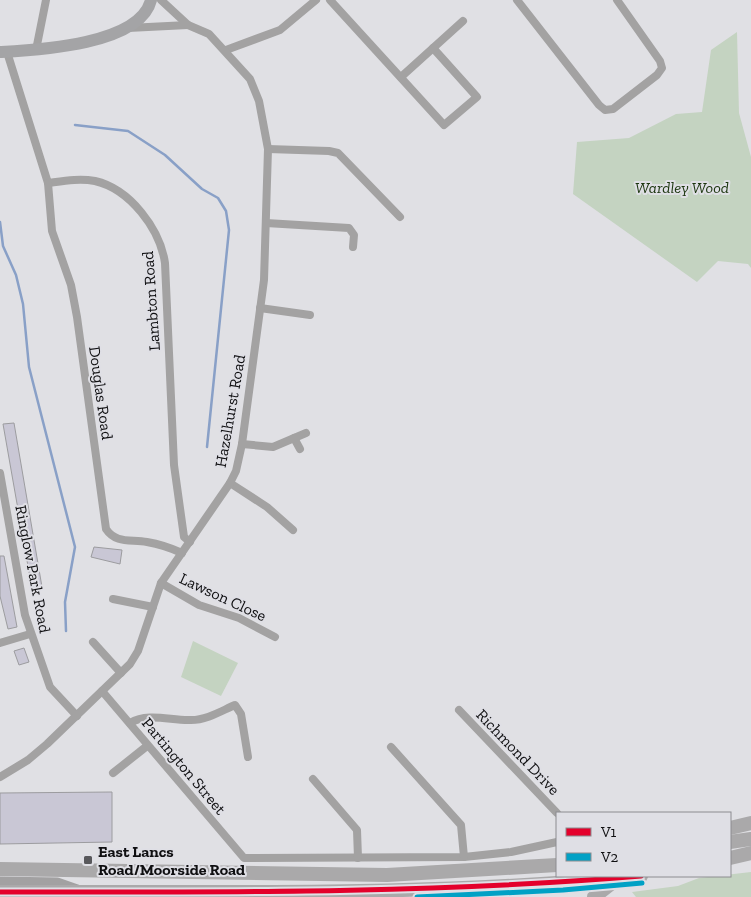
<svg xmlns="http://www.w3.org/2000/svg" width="751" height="897" font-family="'Zilla Slab',serif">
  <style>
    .green { fill: #c4d3c1 }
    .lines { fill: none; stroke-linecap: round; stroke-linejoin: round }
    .stream { stroke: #89a0c7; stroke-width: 2.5 }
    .building { fill: #c9c7d5; stroke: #9c9c9f }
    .street { stroke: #a3a2a2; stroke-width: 8 }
    .secondary { stroke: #a2a1a2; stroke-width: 11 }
    .primary { stroke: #a4a4a6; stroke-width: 12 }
    .highway { stroke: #aaa9aa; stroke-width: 14 }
    .bus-1-casing { stroke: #dfdfe5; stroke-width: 9 }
    .bus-2-casing { stroke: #dfdfe5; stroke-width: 9 }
    .bus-1 { stroke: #e4002b; stroke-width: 5 }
    .bus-2 { stroke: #01a1c5; stroke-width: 5 }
    .poi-dot { fill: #58585b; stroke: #dfdfe5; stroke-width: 2 }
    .labels { text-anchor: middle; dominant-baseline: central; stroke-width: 4; stroke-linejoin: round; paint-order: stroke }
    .park-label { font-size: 16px; font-style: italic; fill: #1b350e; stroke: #dfdfe5 }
    .street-label { font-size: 16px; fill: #0f0f11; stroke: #dfdfe5 }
    .poi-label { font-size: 16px; font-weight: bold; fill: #0f0f11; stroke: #dfdfe5; text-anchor: start }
  </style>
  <rect width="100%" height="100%" fill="#e0e0e4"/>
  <g class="green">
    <path d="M737 32 739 113 751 157V268L748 264 718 261 697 282 573 194 577 142 629 138 676 114 702 112 711 50Z"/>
    <path d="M193 641 238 663 221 696 181 677Z"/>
    <path d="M751 872V897H636L632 892 678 886 699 878Z"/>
  </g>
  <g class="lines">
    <g class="stream">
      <path d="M75 125 128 131 165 155 202 189 218 198 226 211 229 230 207 447"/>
      <path d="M0 222 3 246 16 275 23 304 29 367 75 547 65 602 66 631"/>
    </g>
  </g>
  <g class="building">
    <path d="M14 423 42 587 32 589 3 424Z"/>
    <path d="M94 547 122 550 120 564 91 557Z"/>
    <path d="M0 556H4L17 627 8 629 0 596Z"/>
    <path d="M24 648 29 662 19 665 14 651Z"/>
    <path d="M112 792V842L0 844V793Z"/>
  </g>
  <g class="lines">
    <g class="street">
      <path d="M330 0 444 125 477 97 433 48"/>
      <path d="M517 0 599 105 605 110 613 109 657 75 662 68 660 61 617 0"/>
      <path d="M128 28 188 25"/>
      <path d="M36 50 46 0"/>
      <path d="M226 50 280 30 316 0"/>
      <path d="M7 52 48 183C63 181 79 178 95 181 130 189 160 229 165 263L174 465 184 537 190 542"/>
      <path d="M401 77 463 21"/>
      <path d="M268 149 329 151 338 153 400 217"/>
      <path d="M48 183 52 231 71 285 77 317 106 529C116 544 131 539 147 542 159 544 171 548 182 553"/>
      <path d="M266 223 349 228 354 235 353 247"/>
      <path d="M260 308 310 315"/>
      <path d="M294 438 300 449"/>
      <path d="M242 444 273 447 306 433"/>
      <path d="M0 473 25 615 50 687 77 716"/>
      <path d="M230 483 267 507 293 530"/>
      <path d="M161 583 199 605 239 618 275 637"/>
      <path d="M113 599 153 607"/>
      <path d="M93 642 121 673"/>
      <path d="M0 643 30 634"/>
      <path d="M102 691 244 858 464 857 511 852 557 842"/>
      <path d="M459 710 557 813"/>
      <path d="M130 723C149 712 171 721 191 720 207 720 221 711 235 705L241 714 248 757"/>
      <path d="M391 747 461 825 464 857"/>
      <path d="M113 773 147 746"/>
      <path d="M0 777 28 760 47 744 130 664 138 651 161 583 230 483 236 471 242 444 264 280 268 149 259 101 250 79 209 34 188 25 161 0"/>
      <path d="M313 779 357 830 358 858"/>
    </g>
    <path class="secondary" d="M0 882 57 883 77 890"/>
    <path class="primary" d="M0 52C37 50 140 45 151 0"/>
    <g class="highway">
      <path d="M730 828 751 823"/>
      <path d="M730 842 751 839"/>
      <path d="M730 858 751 853"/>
      <path d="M0 869 387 875 557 865"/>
      <path d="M0 892C211 891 432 897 641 876"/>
      <path d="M594 897 617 879"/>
    </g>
    <defs>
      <path id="bus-1" d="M0 892C214 892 428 894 641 876"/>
      <path id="bus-2" d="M417 897 563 890 642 883"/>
    </defs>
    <use href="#bus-1" class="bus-1-casing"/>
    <use href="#bus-2" class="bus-2-casing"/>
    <use href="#bus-1" class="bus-1"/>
    <use href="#bus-2" class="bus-2"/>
  </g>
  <rect class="poi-dot" x="83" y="855" width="10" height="10" rx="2.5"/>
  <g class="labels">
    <g class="park-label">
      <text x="682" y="187">Wardley Wood</text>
    </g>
    <g class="street-label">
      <text transform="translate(151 301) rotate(-94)">Lambton Road</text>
      <text transform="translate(101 393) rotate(82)">Douglas Road</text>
      <text transform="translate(230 411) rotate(-80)">Hazelhurst Road</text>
      <text transform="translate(33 569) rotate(79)">Ringlow Park Road</text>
      <text transform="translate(223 597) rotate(25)">Lawson Close</text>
      <text transform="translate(518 752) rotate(46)">Richmond Drive</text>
      <text transform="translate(184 766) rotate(50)">Partington Street</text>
    </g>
    <g class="poi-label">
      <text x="98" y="851">East Lancs<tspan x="98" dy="18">Road/Moorside Road</tspan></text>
    </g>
  </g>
  <rect x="556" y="812" width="175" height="65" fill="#dfdfe5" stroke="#8c8c90"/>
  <rect x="566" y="828" width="25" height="8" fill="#e4002b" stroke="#8c8c90"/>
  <text x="601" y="837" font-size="15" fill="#0f0f11">V1</text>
  <rect x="566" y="853" width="25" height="8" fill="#01a1c5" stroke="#8c8c90"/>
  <text x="601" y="862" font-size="15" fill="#0f0f11">V2</text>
</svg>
